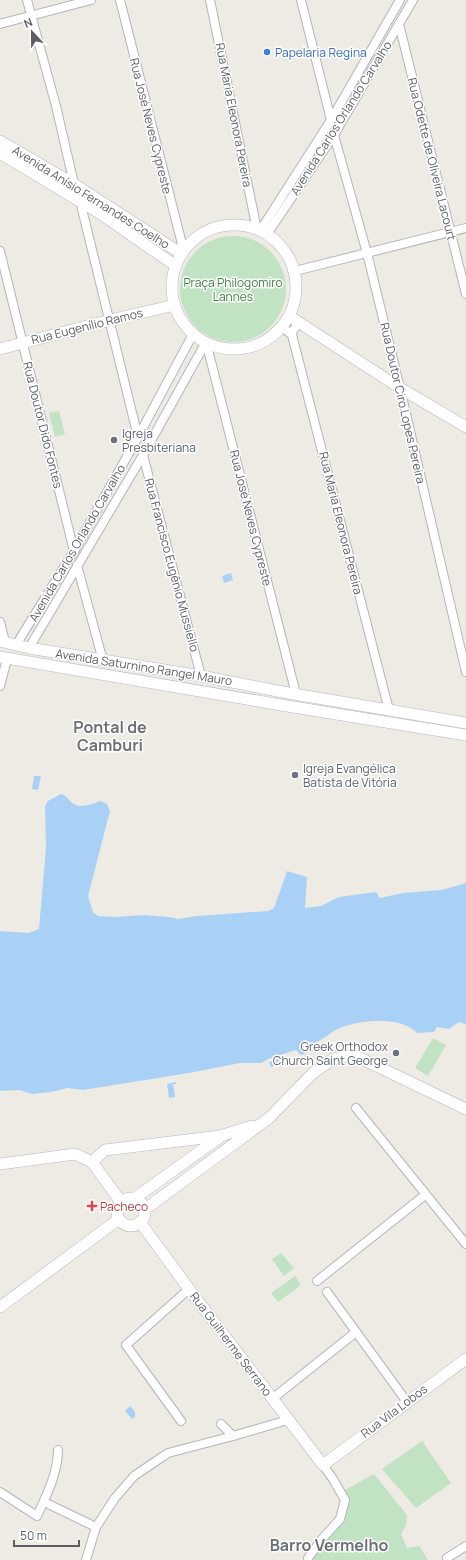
<svg xmlns="http://www.w3.org/2000/svg" width="466" height="1560" font-family="Manrope,sans-serif">
  <style>
    .green { fill: #c2e2c4 }
    .water { fill: #a9d1f6 }
    .lines { fill: none; stroke-linecap: round; stroke-linejoin: round }
    .street-casing { stroke: #b4b5b9; stroke-width: 10 }
    .secondary-casing { stroke: #b5b7bc; stroke-width: 12 }
    .street { stroke: #fff; stroke-width: 8 }
    .secondary { stroke: #fff; stroke-width: 11 }
    .shop-dot { fill: #3f7fe0; stroke: #fff; stroke-width: 1.5 }
    .worship-dot { fill: #6b7280; stroke: #fff; stroke-width: 1.5 }
    .health-dot { fill: #e0444e; stroke: #fff; stroke-width: 1.5 }
    .labels { text-anchor: middle; dominant-baseline: central; stroke-width: 3; stroke-linejoin: round; paint-order: stroke }
    .shop-label { font-size: 12px; fill: #366cbe; stroke: #fff; text-anchor: start }
    .street-label { font-size: 12px; fill: #5b5e62; stroke: #fff }
    .park-label { font-size: 12px; fill: #3d8043; stroke: #fff }
    .worship-label { font-size: 12px; fill: #5b616d; stroke: #fff; text-anchor: start }
    .health-label { font-size: 12px; fill: #be3a42; stroke: #fff; text-anchor: start }
    .district-label { font-size: 16px; font-weight: bold; fill: #6d7074; stroke: #fff }
  </style>
  <rect width="100%" height="100%" fill="#edebe3"/>
  <g class="green">
    <circle cx="233" cy="289" r="53"/>
    <path d="M59 411 65 434 55 437 49 413Z"/>
    <path d="M433 1038 446 1045 428 1076 415 1068Z"/>
    <path d="M281 1253 294 1268 284 1276 272 1259Z"/>
    <path d="M295 1276 301 1285 278 1302 271 1293Z"/>
    <path d="M422 1441 451 1483 416 1508 382 1469Z"/>
    <path d="M374 1474 407 1515 406 1525 401 1534 407 1548 419 1546 428 1560H309L342 1509 341 1492Z"/>
  </g>
  <g class="water">
    <path d="M231 573 233 580 224 583 222 576Z"/>
    <path d="M34 776H41L38 790 32 789Z"/>
    <path d="M61 794C67 796 67 798 71 802 79 810 92 804 101 801L107 804 110 811 88 896 93 912 98 916 113 917 144 915 169 917 178 919 197 916 268 911 274 908 287 871 307 877 305 908 321 906 339 897 376 892 380 898 403 893 442 890 466 883V1024L459 1022 449 1029 437 1027 434 1032 417 1033C399 1015 359 1020 338 1029 332 1031 328 1036 322 1039 316 1043 309 1045 302 1048L305 1054 301 1055 296 1050 268 1059 261 1063H240L189 1073 83 1090 68 1088 51 1092 32 1094 20 1090 0 1091V931L29 933 39 929 46 848 45 806 48 801Z"/>
    <path d="M281 1058 283 1063 271 1067 269 1062Z"/>
    <path d="M176 1082V1084H173L175 1097 169 1098 167 1084Z"/>
    <path d="M130 1406 135 1412V1417L132 1419 125 1411Z"/>
  </g>
  <g class="lines">
    <defs>
      <g id="street">
        <path d="M27 0 56 106 74 184"/>
        <path d="M120 0 184 252"/>
        <path d="M210 0 257 230"/>
        <path d="M301 0 331 120"/>
        <path d="M0 24 91 0"/>
        <path d="M399 24 466 294"/>
        <path d="M334 135 367 253 400 388 466 672"/>
        <path d="M80 201 138 437"/>
        <path d="M260 231 331 120 400 0"/>
        <path d="M267 234 334 135 413 0"/>
        <path d="M0 251 74 551"/>
        <path d="M295 271 466 228"/>
        <path d="M299 323 293 330 292 335 389 710"/>
        <path d="M282 327 292 335"/>
        <path d="M206 342 296 694"/>
        <path d="M143 455 201 676"/>
        <path d="M77 565 103 661"/>
        <path d="M0 622 5 642"/>
        <path d="M16 645 74 551 138 437 193 334"/>
        <path d="M29 648 143 455 206 342"/>
        <path d="M0 686 7 659"/>
        <path d="M356 1108 466 1244"/>
        <path d="M317 1281 425 1195"/>
        <path d="M327 1292 407 1402"/>
        <path d="M272 1399 356 1332"/>
        <path d="M181 1421 126 1345 189 1289"/>
        <path d="M221 1424 233 1436"/>
        <path d="M0 1492 37 1516C47 1495 58 1472 58 1450"/>
        <path d="M44 1502 96 1527"/>
        <path d="M308 1558 322 1539 340 1519 345 1500 333 1479 323 1465"/>
        <path d="M447 1558 466 1546"/>
        <path d="M86 1560 96 1527 115 1498 134 1476 168 1453 233 1436 288 1420"/>
      </g>
      <g id="secondary">
        <path d="M0 141 74 184 182 254"/>
        <path d="M0 153 101 214 176 266"/>
        <circle cx="234" cy="287" r="62"/>
        <path d="M289 316 400 388 466 427"/>
        <path d="M0 349 110 320 175 305"/>
        <path d="M0 641 29 648 201 676 288 693 466 723"/>
        <path d="M0 657 287 706 466 735"/>
        <path d="M92 1162 105 1150 220 1136 252 1126"/>
        <path d="M0 1164 75 1154 92 1162 121 1202"/>
        <path d="M135 1198 220 1137"/>
        <circle cx="131" cy="1212" r="14"/>
        <path d="M144 1210 269 1118 313 1073 333 1059 348 1056 358 1057 466 1109"/>
        <path d="M140 1222 189 1289 323 1465 466 1359"/>
        <path d="M0 1307 119 1219"/>
      </g>
    </defs>
    <use href="#street" class="street-casing"/>
    <use href="#secondary" class="secondary-casing"/>
    <use href="#street" class="street"/>
    <use href="#secondary" class="secondary"/>
  </g>
  <circle class="shop-dot" cx="267" cy="52" r="4"/>
  <g class="worship-dot">
    <circle cx="114" cy="440" r="4"/>
    <circle cx="295" cy="775" r="4"/>
    <circle cx="396" cy="1053" r="4"/>
  </g>
  <path class="health-dot" d="M90 1200h4v4h4v4h-4v4h-4v-4h-4v-4h4z"/>
  <g class="labels">
    <g class="shop-label">
      <text x="275" y="52">Papelaria Regina</text>
    </g>
    <g class="street-label">
      <text transform="translate(234 115) rotate(79)">Rua Maria Eleonora Pereira</text>
      <text transform="translate(341 118) rotate(-58)">Avenida Carlos Orlando Carvalho</text>
      <text transform="translate(151 126) rotate(76)">Rua José Neves Cypreste</text>
      <text transform="translate(432 159) rotate(76)">Rua Odette de Oliveira Lacourt</text>
      <text transform="translate(91 197) rotate(32)">Avenida Anísio Fernandes Coelho</text>
      <text transform="translate(87 326) rotate(-14)">Rua Eugenílio Ramos</text>
      <text transform="translate(403 403) rotate(77)">Rua Doutor Ciro Lopes Pereira</text>
      <text transform="translate(43 425) rotate(76)">Rua Doutor Dido Fontes</text>
      <text transform="translate(251 518) rotate(76)">Rua José Neves Cypreste</text>
      <text transform="translate(341 523) rotate(76)">Rua Maria Eleonora Pereira</text>
      <text transform="translate(77 543) rotate(-60)">Avenida Carlos Orlando Carvalho</text>
      <text transform="translate(172 565) rotate(75)">Rua Francisco Eugênio Mussiello</text>
      <text transform="translate(144 667) rotate(9)">Avenida Saturnino Rangel Mauro</text>
      <text transform="translate(231 1344) rotate(53)">Rua Guilherme Serrano</text>
      <text transform="translate(394 1411) rotate(-37)">Rua Vila Lobos</text>
    </g>
    <g class="park-label">
      <text x="233" y="282">Praça Philogomiro<tspan x="233" dy="14">Lannes</tspan></text>
    </g>
    <g class="worship-label">
      <text x="122" y="433">Igreja<tspan x="122" dy="14">Presbiteriana</tspan></text>
      <text x="303" y="768">Igreja Evangélica<tspan x="303" dy="14">Batista de Vitória</tspan></text>
      <text x="388" y="1046" text-anchor="end">Greek Orthodox<tspan x="388" dy="14">Church Saint George</tspan></text>
    </g>
    <g class="health-label">
      <text x="100" y="1206">Pacheco</text>
    </g>
    <g class="district-label">
      <text x="110" y="727">Pontal de<tspan x="110" dy="18">Camburi</tspan></text>
      <text x="329" y="1545">Barro Vermelho</text>
    </g>
  </g>
  <g transform="translate(32 32) rotate(338)" stroke="#ffffff" stroke-width="3" paint-order="stroke">
  <path d="M0-3L7 15L0 10L-7 15Z" fill="#5b5e62"/>
  <text y="-6" font-size="11" font-weight="bold" text-anchor="middle" fill="#5b5e62">N</text>
  </g>
  <path d="M14 1540v6h65v-6" fill="none" stroke="#5b5e62" stroke-width="2"/>
  <text x="20" y="1540" font-size="12" fill="#5b5e62" stroke="#ffffff" stroke-width="3" paint-order="stroke">50 m</text>
</svg>
